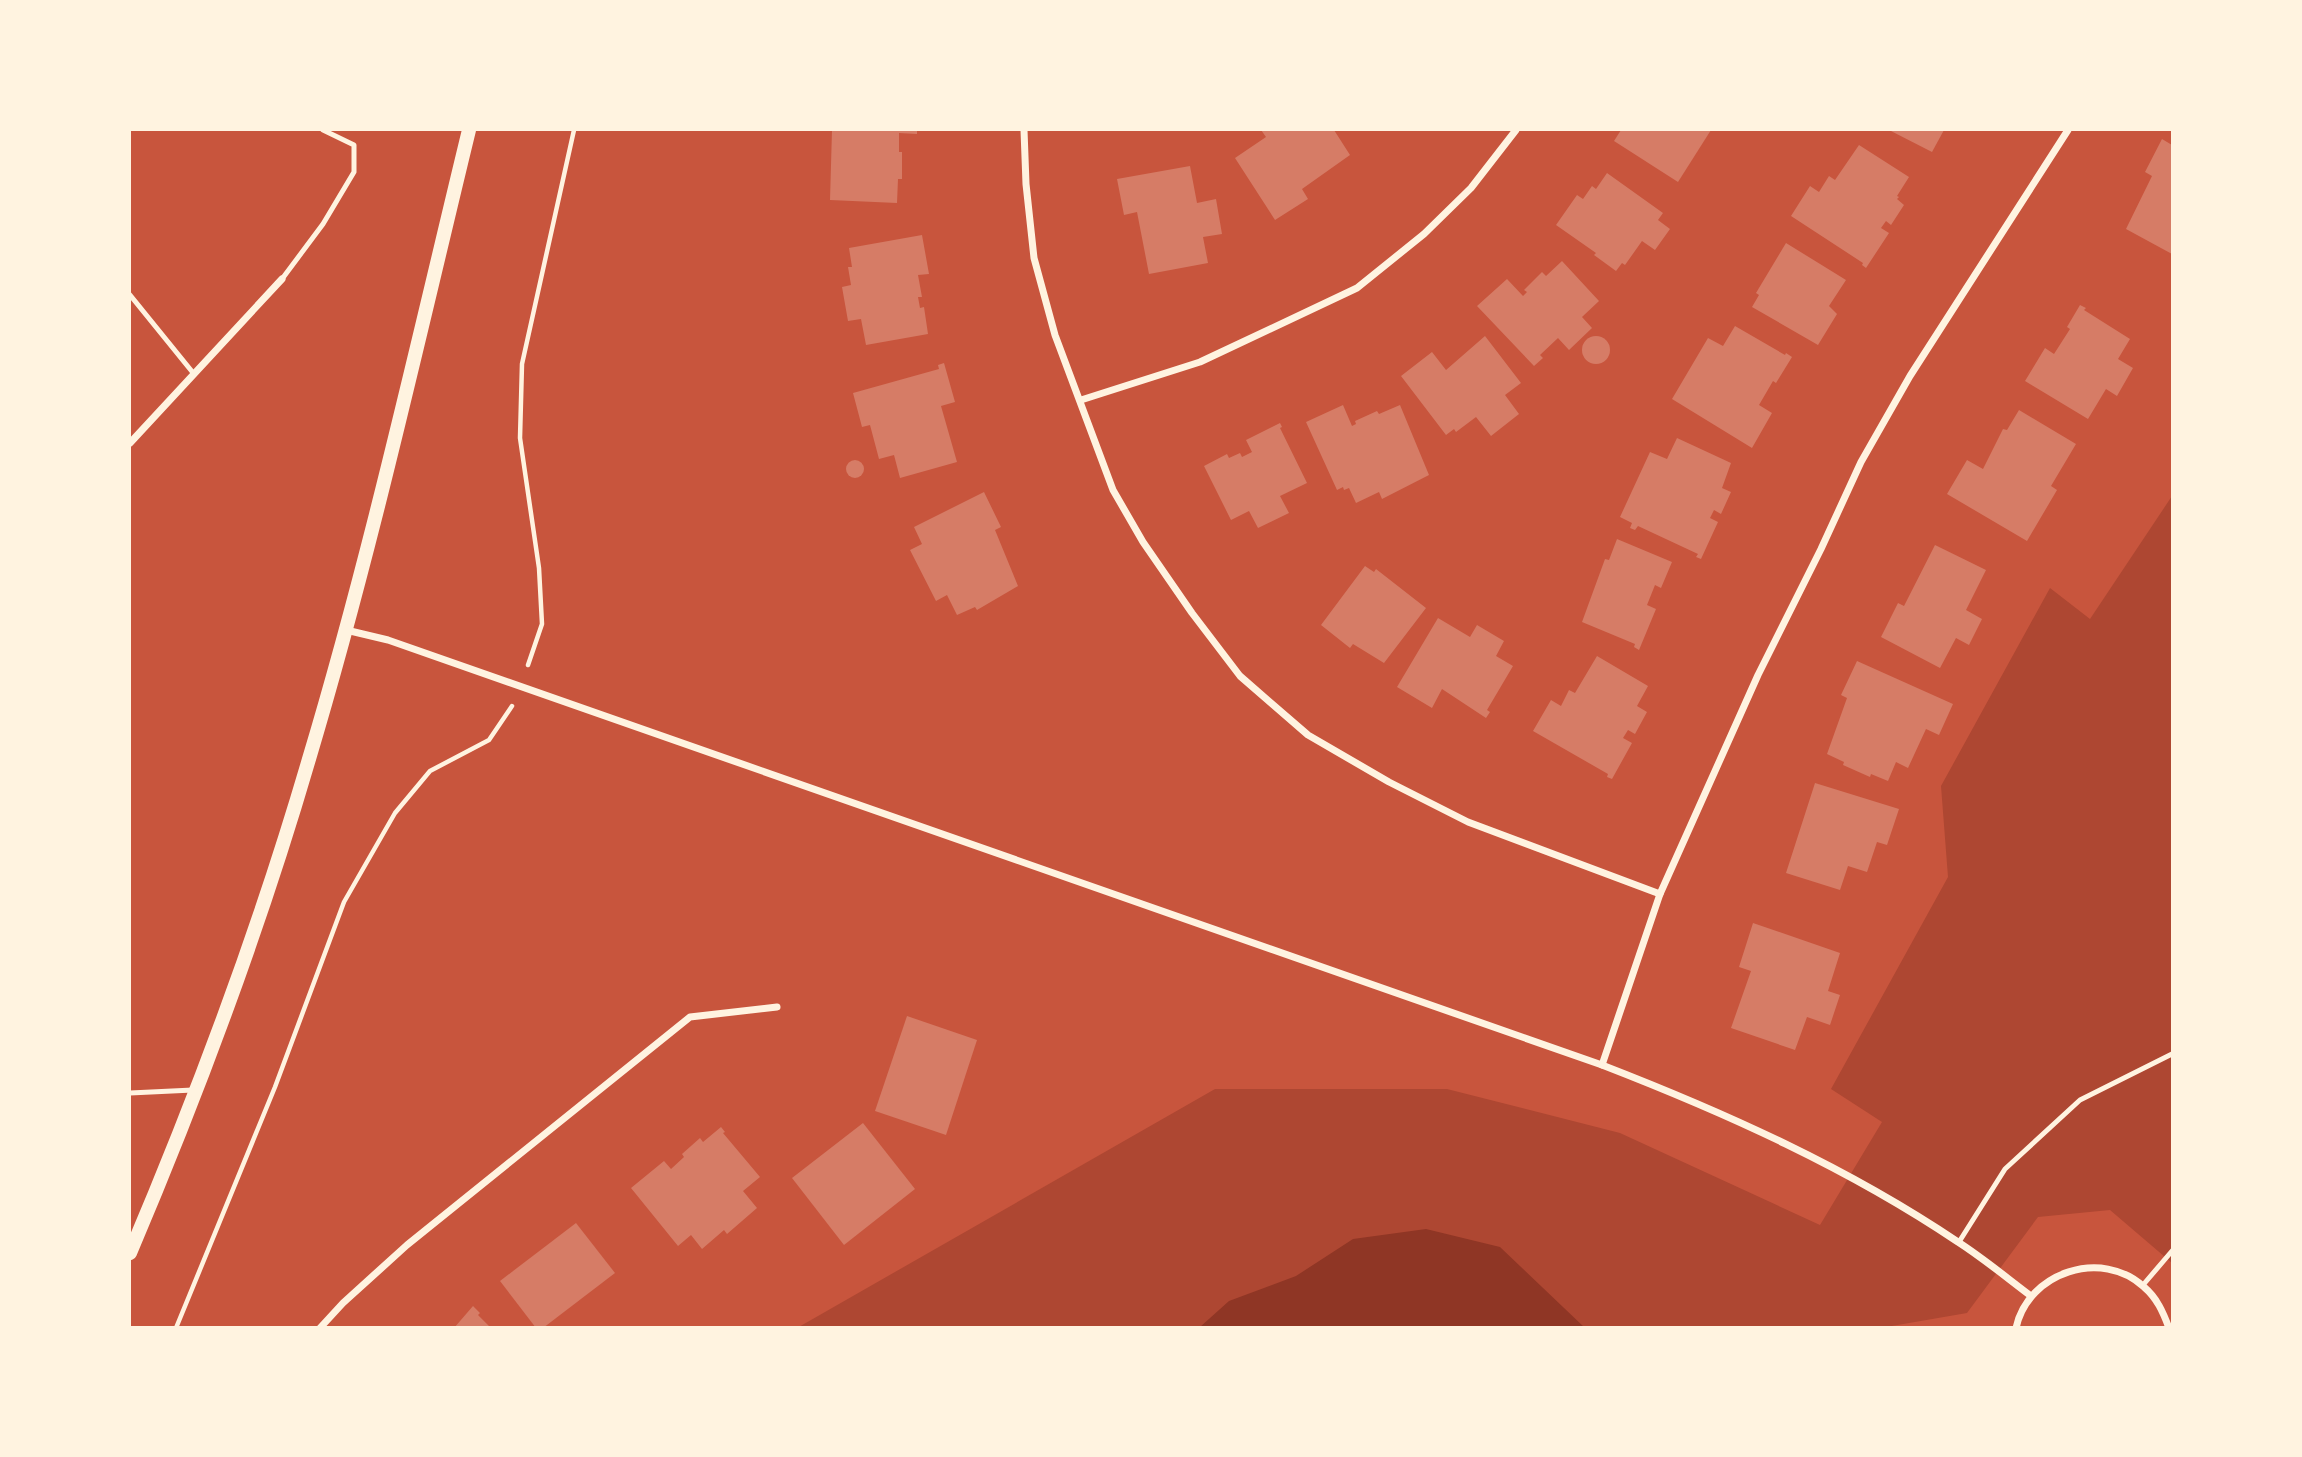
<svg xmlns="http://www.w3.org/2000/svg" width="2302" height="1457" font-family="Georgia,serif">
  <style>
    .green { fill: #ae4732 }
    .water { fill: #8f3625 }
    .building { fill: #d67c66 }
    .lines { fill: none; stroke-linecap: round; stroke-linejoin: round }
    .path { stroke: #fff3e0; stroke-width: 4.5 }
    .service { stroke: #fff3e0; stroke-width: 5 }
    .minor { stroke: #fff3e0; stroke-width: 7 }
    .secondary { stroke: #fff3e0; stroke-width: 14 }
  </style>
  <rect width="100%" height="100%" fill="#c8553d"/>
  <path class="green" d="M2172 496V1263L2110 1210 2038 1217 1967 1313 1886 1327 797 1328 1215 1089H1447L1620 1133 1820 1225 1882 1122 1831 1089 1948 877 1941 786 2050 588 2090 619Z"/>
  <path class="water" d="M1426 1229 1500 1247 1584 1327H1200L1229 1301 1296 1276 1353 1239Z"/>
  <g class="building">
    <path d="M832 130H917V134L899 133V152H902V179H898L897 203 830 200Z"/>
    <path d="M1261 130H1334L1350 155 1302 189 1308 199 1275 220 1235 158 1266 137Z"/>
    <path d="M1621 130H1711L1678 182 1614 141Z"/>
    <path d="M1889 130H1944L1932 152Z"/>
    <path d="M2162 139 2172 145V254L2126 229 2152 176 2145 172Z"/>
    <path d="M1859 145 1909 177 1897 196 1899 197 1897 199 1904 205 1891 225 1886 221 1881 228 1889 233 1866 268 1862 265 1863 263 1791 216 1810 186 1819 192 1829 176 1835 180Z"/>
    <path d="M1190 166 1197 203 1216 199 1222 234 1203 237 1208 263 1149 274 1137 212 1124 215 1117 179Z"/>
    <path d="M1607 173 1663 213 1658 220 1670 229 1655 250 1642 241 1625 265 1622 263 1616 271 1594 255 1596 253 1556 225 1577 195 1583 199 1592 186 1596 189Z"/>
    <path d="M922 235 929 274 918 275 922 297H918L920 308 924 307 928 334 866 345 861 319 848 321 842 287 851 285 848 267H852L849 248Z"/>
    <path d="M1786 243 1846 280 1829 306 1837 314 1818 345 1752 307 1759 295 1756 293Z"/>
    <path d="M1562 261 1599 301 1582 317 1592 328 1569 350 1558 338 1540 355 1543 358 1534 366 1477 306 1507 279 1523 296 1527 292 1524 290 1542 272 1546 276Z"/>
    <path d="M2080 305 2086 308 2084 310 2130 339 2118 359 2133 368 2117 396 2106 389 2088 419 2025 381 2045 348 2054 354 2070 329 2067 327Z"/>
    <path d="M1735 326 1785 355 1786 353 1792 357 1776 383 1773 381 1759 405 1772 413 1752 448 1672 399 1708 338 1723 346Z"/>
    <path d="M1485 336 1521 383 1505 395 1519 414 1491 436 1476 417 1456 432 1454 429 1446 435 1401 376 1432 352 1446 370Z"/>
    <circle cx="1596" cy="350" r="14"/>
    <path d="M944 363 955 402 941 406 957 462 900 478 894 455 879 459 870 425 862 427 853 393 939 369 938 365Z"/>
    <path d="M1343 405 1352 426 1356 424 1355 421 1377 411 1379 414 1400 405 1429 475 1382 499 1379 492 1356 503 1349 488 1344 490 1343 487 1337 490 1306 422Z"/>
    <path d="M2019 410 2076 444 2051 486 2057 490 2027 541 1947 494 1967 460 1983 469 2003 429 2007 430Z"/>
    <path d="M1280 423 1282 427 1280 428 1307 483 1280 496 1289 513 1258 528 1249 511 1231 520 1204 466 1227 454 1229 458 1240 453 1242 457 1252 452 1246 440Z"/>
    <path d="M1677 438 1731 463 1722 488 1731 492 1721 514 1714 510 1710 518 1718 522 1701 559 1696 557 1698 554 1638 526 1635 530 1630 528 1632 523 1620 517 1650 452 1667 459Z"/>
    <circle cx="855" cy="469" r="9"/>
    <path d="M984 492 1001 527 995 530 1018 586 977 610 975 607 957 615 947 595 936 601 910 550 922 544 914 527Z"/>
    <path d="M1617 539 1672 562 1661 588 1655 585 1647 605 1656 609 1639 650 1634 647 1635 644 1582 622 1605 559 1609 560Z"/>
    <path d="M1935 545 1986 570 1966 610 1982 619 1969 645 1956 638 1940 668 1881 637 1898 603 1904 606Z"/>
    <path d="M1365 566 1374 572 1376 569 1426 608 1384 663 1353 644 1350 648 1321 625Z"/>
    <path d="M1438 618 1470 637 1477 625 1504 641 1496 656 1513 666 1487 710 1490 712 1486 718 1442 689 1432 708 1397 687Z"/>
    <path d="M1597 656 1648 686 1637 706 1647 712 1635 734 1628 730 1623 738 1632 743 1612 779 1607 777 1608 774 1533 731 1551 700 1561 706 1569 690 1575 693Z"/>
    <path d="M1857 661 1953 704 1939 735 1926 729 1908 768 1896 762 1888 781 1871 774 1870 777 1843 765 1844 762 1827 754 1847 698 1841 695Z"/>
    <path d="M1815 783 1899 809 1887 845 1877 842 1867 872 1848 866 1840 890 1786 873Z"/>
    <path d="M1753 923 1840 953 1828 991 1840 995 1830 1025 1807 1017 1795 1050 1731 1028 1751 971 1739 967Z"/>
    <path d="M907 1016 977 1040 946 1135 875 1111Z"/>
    <path d="M863 1123 915 1189 844 1245 792 1178Z"/>
    <path d="M721 1127 725 1132 723 1133 760 1177 743 1191 757 1208 727 1234 724 1230 702 1249 691 1235 678 1246 631 1188 664 1161 671 1169 684 1157 682 1154 700 1138 703 1142Z"/>
    <path d="M576 1223 615 1273 543 1328H536L500 1281Z"/>
    <path d="M473 1306 480 1313 478 1315 491 1328H454Z"/>
  </g>
  <g class="lines">
    <g class="path">
      <path d="M528 665 542 624 539 568 520 438 522 364 574 130"/>
      <path d="M176 1328 275 1087 344 902 395 813 430 771 489 740 512 706"/>
    </g>
    <g class="service">
      <path d="M282 279 323 224 354 172V145L323 130"/>
      <path d="M130 295 194 374"/>
      <path d="M130 1093 193 1090"/>
      <path d="M1959 1242 2005 1169 2080 1100 2172 1054"/>
      <path d="M2143 1285 2172 1251"/>
    </g>
    <g class="minor">
      <path d="M1024 130 1026 184 1034 258 1055 335 1113 490 1143 542 1192 613 1240 676 1308 735 1389 782 1468 822 1660 894"/>
      <path d="M1081 400 1200 362 1357 288 1424 234 1471 188 1516 130"/>
      <path d="M130 443 282 279"/>
      <path d="M346 630 388 640 1602 1065C1726 1113 1848 1168 1958 1242 1983 1258 2007 1278 2031 1296"/>
      <path d="M1602 1065 1660 894 1758 675 1821 549 1861 462 1910 376 2068 130"/>
      <path d="M320 1328 343 1303 407 1245 690 1017 777 1007"/>
      <path d="M2016 1328C2028 1272 2102 1248 2144 1287 2157 1298 2163 1312 2169 1328"/>
    </g>
    <path class="secondary" d="M130 1253C198 1093 260 927 309 759 371 552 418 340 469 130"/>
  </g>
  <rect width="2302" height="1457" fill="none" stroke="#fff3e0" stroke-width="262"/>
</svg>
